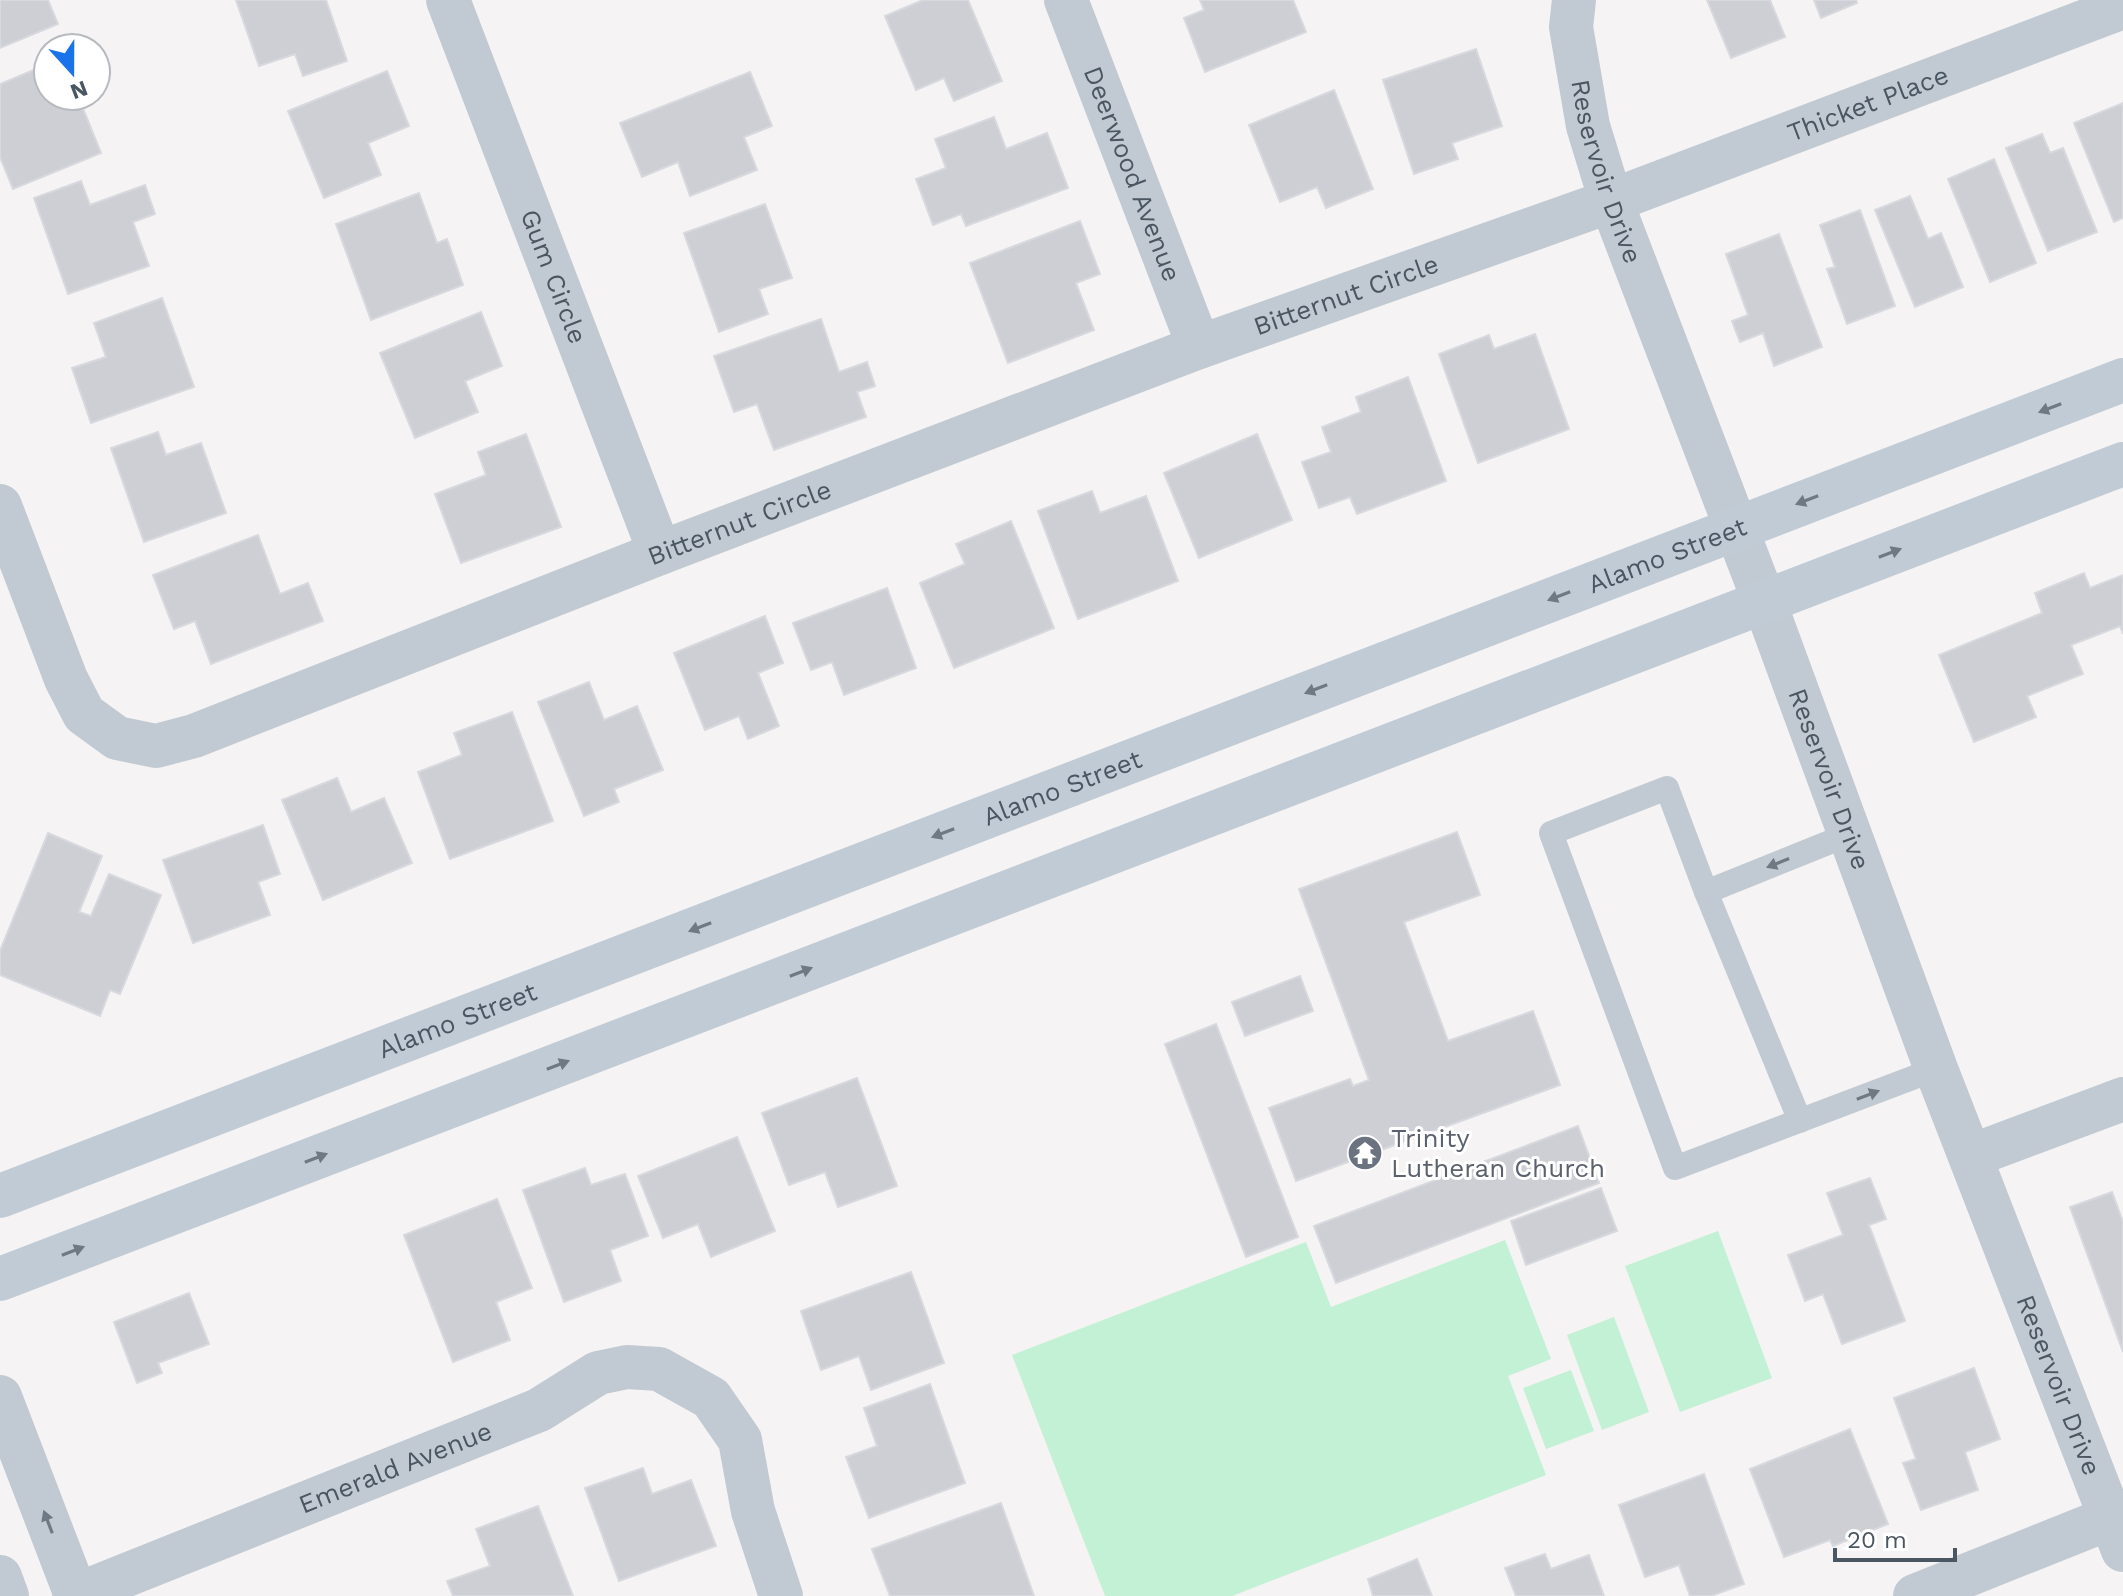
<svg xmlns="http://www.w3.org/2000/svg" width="2123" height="1596" font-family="'Work Sans',sans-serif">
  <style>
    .green { fill: #c3f1d5 }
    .building { fill: #cdcfd5; stroke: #d7d9de; stroke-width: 2 }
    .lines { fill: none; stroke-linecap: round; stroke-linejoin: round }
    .lane { stroke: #c1cad2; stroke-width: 24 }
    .street { stroke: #c1cad2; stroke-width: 44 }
    .secondary { stroke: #c1cbd6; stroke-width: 44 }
    .oneway { fill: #6e7984 }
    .oneway2 { fill: #6e7983 }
    .labels { text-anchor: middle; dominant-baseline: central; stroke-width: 6; stroke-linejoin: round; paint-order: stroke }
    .street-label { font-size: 26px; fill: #4a5661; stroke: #fff }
    .worship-label { font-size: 26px; fill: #5b616d; stroke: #fff; text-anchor: start }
  </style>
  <rect width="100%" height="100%" fill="#f5f3f3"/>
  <g class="green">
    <path d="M1718 1231 1772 1378 1680 1412 1625 1266Z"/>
    <path d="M1505 1240 1551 1359 1508 1376 1546 1475 1232 1596H1105L1012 1355 1306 1242 1331 1307Z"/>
    <path d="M1614 1317 1649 1412 1602 1430 1567 1335Z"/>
    <path d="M1571 1370 1594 1431 1546 1449 1523 1388Z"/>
  </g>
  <g class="building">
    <path d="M0 0H48L58 24 0 48Z"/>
    <path d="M236 0H326L347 61 303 76 295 54 259 66Z"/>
    <path d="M923 0H968L1002 81 954 101 944 78 916 90 885 16Z"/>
    <path d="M1200 0H1293L1306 32 1205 72 1184 18 1204 10Z"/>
    <path d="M1707 0H1770L1785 37 1731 58Z"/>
    <path d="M1814 0H1856L1857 3 1821 18Z"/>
    <path d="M1476 49 1502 126 1452 143 1458 159 1414 174 1383 80Z"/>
    <path d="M48 64V96H78L101 153 13 189 0 157V84Z"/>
    <path d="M387 71 409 126 368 143 381 175 324 198 288 111Z"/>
    <path d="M750 72 772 126 744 137 757 170 690 196 678 162 642 177 620 123Z"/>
    <path d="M1334 90 1373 189 1326 208 1317 187 1280 202 1249 125Z"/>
    <path d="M2123 103V218L2114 222 2074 123Z"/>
    <path d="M994 117 1006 149 1047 133 1068 188 966 226 961 214 933 225 916 179 946 168 935 139Z"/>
    <path d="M2042 134 2050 153 2063 148 2097 232 2048 251 2006 148Z"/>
    <path d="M1994 159 2036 263 1990 282 1948 179Z"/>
    <path d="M81 181 90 205 145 185 155 214 133 222 149 266 68 294 34 198Z"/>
    <path d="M419 193 437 243 447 239 463 285 371 320 336 224Z"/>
    <path d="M1910 196 1928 239 1941 233 1963 287 1915 307 1875 210Z"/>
    <path d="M765 204 792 278 759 289 768 314 719 332 684 233Z"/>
    <path d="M1860 210 1895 306 1847 324 1827 269 1835 267 1820 225Z"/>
    <path d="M1080 221 1100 274 1076 283 1094 330 1008 363 970 263Z"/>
    <path d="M1779 234 1822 347 1774 366 1763 333 1740 342 1732 321 1748 315 1726 254Z"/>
    <path d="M162 298 194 387 91 423 72 368 106 357 94 323Z"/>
    <path d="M481 312 502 366 465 381 478 412 415 438 380 353Z"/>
    <path d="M821 319 839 372 867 362 875 386 857 392 866 417 774 450 757 404 734 412 714 356Z"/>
    <path d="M1535 334 1569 429 1478 463 1439 354 1489 335 1494 349Z"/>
    <path d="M1408 377 1446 481 1357 514 1350 497 1319 508 1302 462 1331 452 1322 427 1361 412 1356 397Z"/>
    <path d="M158 432 166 455 201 443 226 513 144 542 111 448Z"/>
    <path d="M526 434 561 527 461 563 435 494 486 475 478 452Z"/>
    <path d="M1257 434 1292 520 1199 558 1164 473Z"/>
    <path d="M1092 491 1100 513 1146 496 1178 581 1078 619 1038 511Z"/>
    <path d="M1011 521 1054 628 954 668 920 583 965 564 956 544Z"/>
    <path d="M258 535 280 594 308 583 323 621 211 664 195 621 174 629 153 575Z"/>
    <path d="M2084 573 2090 588 2123 575V634L2120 626 2071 645 2083 674 2027 696 2036 717 1974 742 1939 655 2042 613 2035 593Z"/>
    <path d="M887 588 916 668 844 695 832 662 811 670 793 623Z"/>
    <path d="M765 616 783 663 758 673 779 726 748 739 739 716 705 730 674 653Z"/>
    <path d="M589 682 604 720 637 706 663 770 614 789 619 802 584 816 538 702Z"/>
    <path d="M512 712 553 821 450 859 418 772 462 755 454 733Z"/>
    <path d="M337 778 351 812 384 798 412 863 323 900 282 800Z"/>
    <path d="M263 825 280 874 258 882 270 915 193 943 163 860Z"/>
    <path d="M1457 832 1480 895 1404 922 1448 1041 1533 1011 1560 1085 1296 1181 1269 1108 1350 1079 1353 1086 1369 1080 1299 889Z"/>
    <path d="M48 833 102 856 79 912 91 916 109 874 161 895 120 994 110 990 100 1016 0 975V951Z"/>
    <path d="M1300 976 1313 1011 1245 1036 1232 1002Z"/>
    <path d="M1216 1024 1298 1237 1246 1257 1165 1044Z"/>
    <path d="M857 1078 897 1186 838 1207 825 1172 789 1185 762 1113Z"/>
    <path d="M1578 1126 1599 1183 1336 1283 1314 1226Z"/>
    <path d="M737 1137 775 1231 711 1257 698 1224 663 1238 638 1176Z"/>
    <path d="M585 1168 591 1185 625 1174 648 1236 610 1250 621 1281 564 1302 523 1190Z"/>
    <path d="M1870 1178 1886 1219 1869 1225 1905 1321 1842 1344 1823 1294 1805 1301 1788 1255 1843 1235 1827 1193Z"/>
    <path d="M1601 1188 1617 1231 1526 1265 1511 1221Z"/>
    <path d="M2112 1192 2123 1222V1352L2070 1207Z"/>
    <path d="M497 1199 532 1288 496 1302 510 1340 453 1362 404 1235Z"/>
    <path d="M911 1272 944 1363 871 1390 859 1356 821 1370 801 1311Z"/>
    <path d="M189 1293 209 1344 158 1363 162 1373 137 1383 114 1322Z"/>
    <path d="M1974 1368 2000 1439 1965 1452 1978 1490 1921 1510 1903 1463 1916 1459 1894 1398Z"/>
    <path d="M930 1384 965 1483 869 1518 846 1457 877 1446 864 1408Z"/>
    <path d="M1850 1429 1888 1524 1833 1546 1830 1540 1784 1557 1750 1469Z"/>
    <path d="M643 1468 652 1494 691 1480 716 1546 619 1581 585 1488Z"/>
    <path d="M1704 1474 1744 1584 1711 1596H1690L1679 1565 1645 1577 1619 1505Z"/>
    <path d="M1001 1503 1034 1596H890L872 1549Z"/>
    <path d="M538 1506 573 1596H453L447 1581 490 1566 476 1529Z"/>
    <path d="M1545 1554 1551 1569 1589 1555 1604 1596H1516L1505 1568Z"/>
    <path d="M1417 1559 1432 1596H1373L1368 1579Z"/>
  </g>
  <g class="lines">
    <g class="lane">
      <path d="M1706 892 1850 834"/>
      <path d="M1800 1121 1706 892 1667 788 1551 833 1675 1168 1936 1069"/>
    </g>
    <g class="street">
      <path id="s1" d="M448 0 660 553"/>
      <path id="s2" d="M1066 0 1199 347"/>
      <path id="s3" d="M1574 0 1571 27 1588 126 1611 201 1764 601 1936 1069 2123 1550"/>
      <path id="s4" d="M0 506 66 679 84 714 117 738 156 746 194 736 660 553 1199 347 1611 201 2123 7"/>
      <path d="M1971 1156 2123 1099"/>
      <path d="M0 1397 76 1595"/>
      <path d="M0 1577 7 1596"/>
      <path id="s5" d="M74 1596 539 1410 598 1373 627 1367 659 1369 711 1398 740 1440 753 1511 781 1596"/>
      <path d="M1915 1596 2110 1518"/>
    </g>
    <g class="secondary">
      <path id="s6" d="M0 1196 2123 380"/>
      <path d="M0 1279 2123 464"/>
    </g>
  </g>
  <defs><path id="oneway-solid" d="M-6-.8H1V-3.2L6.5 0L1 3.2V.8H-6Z" transform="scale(2)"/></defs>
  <g class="oneway">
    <use href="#oneway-solid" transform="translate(2050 408) rotate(159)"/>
    <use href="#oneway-solid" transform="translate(1807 500) rotate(159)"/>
    <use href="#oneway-solid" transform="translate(1890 553) rotate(-21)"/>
    <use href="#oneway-solid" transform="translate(1559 596) rotate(159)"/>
    <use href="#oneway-solid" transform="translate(1316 689) rotate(159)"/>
    <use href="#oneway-solid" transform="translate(943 833) rotate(159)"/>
    <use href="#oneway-solid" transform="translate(700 927) rotate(159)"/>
    <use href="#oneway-solid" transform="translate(801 972) rotate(-21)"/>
    <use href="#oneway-solid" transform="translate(558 1065) rotate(-21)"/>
    <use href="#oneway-solid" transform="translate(316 1158) rotate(-21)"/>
    <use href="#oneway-solid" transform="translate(73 1251) rotate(-21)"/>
  </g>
  <g class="oneway2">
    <use href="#oneway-solid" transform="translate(1778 863) rotate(158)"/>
    <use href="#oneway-solid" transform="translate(1868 1095) rotate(-21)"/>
    <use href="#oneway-solid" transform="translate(48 1522) rotate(-111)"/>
  </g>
  <defs>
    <symbol id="temple-disc" viewBox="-11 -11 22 22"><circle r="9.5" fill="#6b7280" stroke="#fff"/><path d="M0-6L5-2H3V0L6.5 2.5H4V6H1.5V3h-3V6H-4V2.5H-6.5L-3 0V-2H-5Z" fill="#fff"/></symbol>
  </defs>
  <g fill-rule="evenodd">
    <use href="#temple-disc" x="1345" y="1133" width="40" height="40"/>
  </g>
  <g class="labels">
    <g class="street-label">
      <text stroke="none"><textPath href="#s4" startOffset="2134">Thicket Place</textPath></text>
      <text stroke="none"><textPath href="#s3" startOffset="176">Reservoir Drive</textPath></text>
      <text stroke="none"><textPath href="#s2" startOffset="186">Deerwood Avenue</textPath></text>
      <text stroke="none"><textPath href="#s1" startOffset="296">Gum Circle</textPath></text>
      <text stroke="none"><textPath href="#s4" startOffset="1578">Bitternut Circle</textPath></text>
      <text stroke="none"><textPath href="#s4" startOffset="930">Bitternut Circle</textPath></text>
      <text stroke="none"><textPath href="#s6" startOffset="1786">Alamo Street</textPath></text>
      <text stroke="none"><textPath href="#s3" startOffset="824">Reservoir Drive</textPath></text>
      <text stroke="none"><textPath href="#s6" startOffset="1138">Alamo Street</textPath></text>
      <text stroke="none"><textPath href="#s6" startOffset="490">Alamo Street</textPath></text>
      <text stroke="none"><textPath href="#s3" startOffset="1472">Reservoir Drive</textPath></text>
      <text stroke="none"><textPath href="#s5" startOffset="346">Emerald Avenue</textPath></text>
    </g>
    <g class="worship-label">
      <text x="1391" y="1138">Trinity<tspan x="1391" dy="30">Lutheran Church</tspan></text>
    </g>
  </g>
  <g transform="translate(72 72) rotate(159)"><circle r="38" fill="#ffffff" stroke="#b7bbc0" stroke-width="2"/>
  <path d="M0-6L14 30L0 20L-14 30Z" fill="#1a73e8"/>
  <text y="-12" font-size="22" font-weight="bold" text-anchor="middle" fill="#4a5661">N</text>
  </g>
  <path d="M1835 1548v12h120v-12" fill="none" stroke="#4a5661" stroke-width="4"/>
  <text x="1847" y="1548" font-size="24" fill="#4a5661" stroke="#ffffff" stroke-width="6" paint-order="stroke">20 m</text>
</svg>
